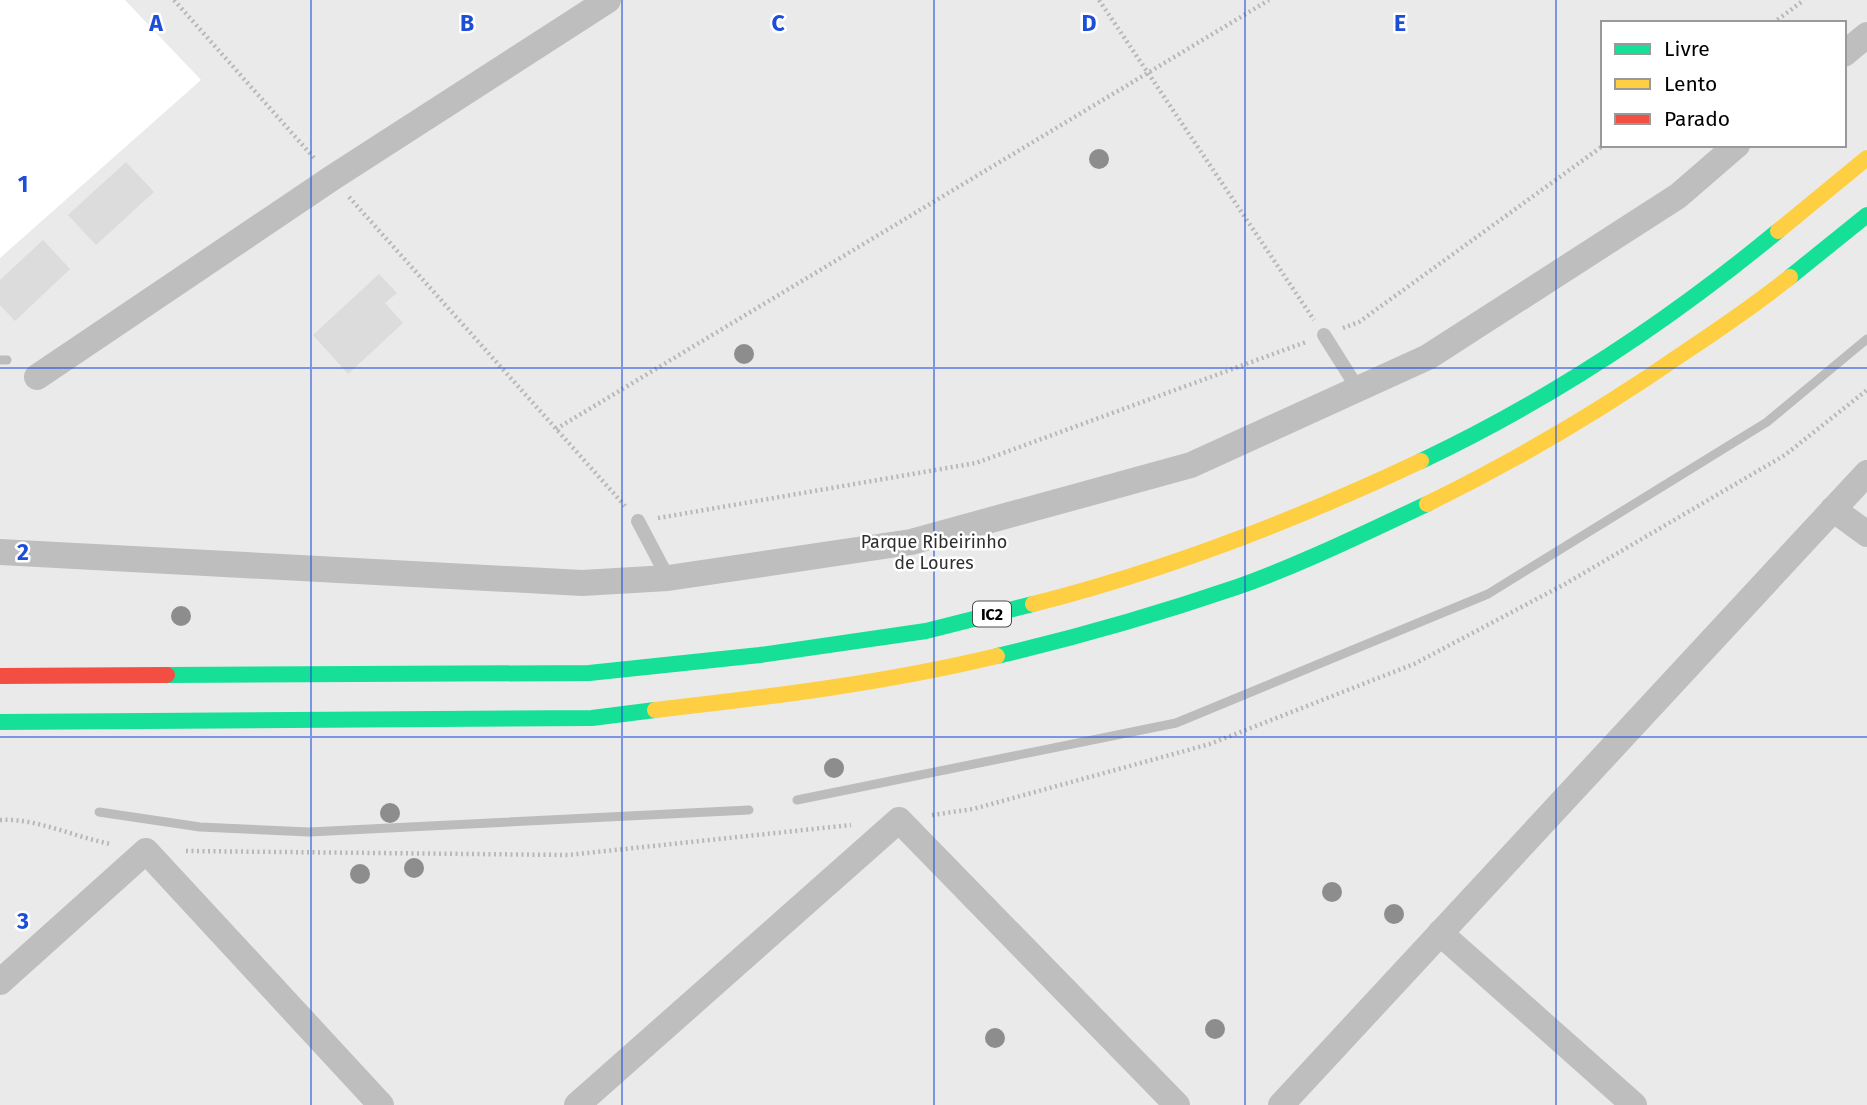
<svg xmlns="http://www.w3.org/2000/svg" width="1867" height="1105" font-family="'Fira Sans',sans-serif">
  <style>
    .green { fill: #eaeaea; fill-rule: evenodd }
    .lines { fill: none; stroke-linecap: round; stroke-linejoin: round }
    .stream { stroke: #bcbcbc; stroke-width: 9 }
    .building { fill: #dcdcdc }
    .path { stroke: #b8b8b8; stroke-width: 4.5; stroke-dasharray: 2 3.5; stroke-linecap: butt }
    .lane { stroke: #bebebe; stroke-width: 14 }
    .street { stroke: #bebebe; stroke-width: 26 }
    .fast { stroke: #16e098; stroke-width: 16 }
    .slow { stroke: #ffcf43; stroke-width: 16 }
    .jam { stroke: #f24e42; stroke-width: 16 }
    .tree { fill: #8d8d8d }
    .grid { fill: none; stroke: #1d4ed8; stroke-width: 2; stroke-opacity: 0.55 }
    .labels { text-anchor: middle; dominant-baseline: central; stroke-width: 5; stroke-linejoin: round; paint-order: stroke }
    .shield { fill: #fff; stroke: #4c4c4c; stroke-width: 2 }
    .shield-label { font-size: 16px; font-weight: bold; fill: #000 }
    .park-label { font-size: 18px; fill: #2f2f2f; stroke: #fff }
    .grid-label { font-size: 23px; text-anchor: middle; font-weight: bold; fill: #1d4ed8; stroke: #fff; stroke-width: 5; stroke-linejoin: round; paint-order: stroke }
  </style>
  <rect width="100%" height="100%" fill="#fff"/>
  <path class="green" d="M125 0H1867V1105H0V258L201 80ZM1603 23H1844V145H1603Z"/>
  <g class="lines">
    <g class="stream">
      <path d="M0 360H7"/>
      <path d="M797 800 1176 723 1488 594 1767 422 1867 339"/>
      <path d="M99 812 200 827 309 832 749 810"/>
    </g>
  </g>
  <g class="building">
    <path d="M126 162 154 192 96 245 68 215Z"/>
    <path d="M43 240 70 269 15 321 0 305V280Z"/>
    <path d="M379 274 397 293 385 303 403 323 348 374 313 335Z"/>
  </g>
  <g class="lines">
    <g class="path">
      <path d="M174 0 315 159"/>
      <path d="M1099 0 1314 320"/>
      <path d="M1773 23 1804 0"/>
      <path d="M349 197 625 506"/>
      <path d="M1343 328 1359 322 1604 145"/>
      <path d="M556 429 1269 0"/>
      <path d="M658 518 976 463 1306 342"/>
      <path d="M932 815 973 809 1210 744 1414 664 1565 584 1785 455 1867 390"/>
      <path d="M0 820C37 818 74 837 111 844"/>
      <path d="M186 851 568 855 851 825"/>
    </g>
    <g class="lane">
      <path d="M1324 335 1358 389"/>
      <path d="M638 521 668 578"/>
    </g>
    <g class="street">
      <path d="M1844 54 1867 35"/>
      <path d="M37 377 332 178 608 0"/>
      <path d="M1833 509 1867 534"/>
      <path d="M0 552 582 583 668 578 911 542 1191 465 1428 357 1678 196 1737 145"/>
      <path d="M1440 933 1634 1105"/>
      <path d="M0 982 146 851 381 1105"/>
      <path d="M577 1105 899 820 1177 1105"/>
      <path d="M1281 1105 1867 473"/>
    </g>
    <g class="fast">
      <path d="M1790 277 1867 215"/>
      <path d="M1421 461C1548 401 1669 321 1778 231"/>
      <path d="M997 656C1078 637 1158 614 1237 587 1302 564 1365 533 1427 504"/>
      <path d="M167 675 589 673 760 655 926 631 1033 604"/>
      <path d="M0 722 592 718 655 710"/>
    </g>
    <g class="slow">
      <path d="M1778 231 1867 158"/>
      <path d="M1427 504C1517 460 1603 409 1685 352 1721 328 1756 304 1790 277"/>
      <path d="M1033 604C1167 570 1296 520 1421 461"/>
      <path d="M655 710C770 697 885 683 997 656"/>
    </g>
    <path class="jam" d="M0 676 167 675"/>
  </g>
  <g class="tree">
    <circle cx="1099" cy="159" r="10"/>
    <circle cx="744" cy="354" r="10"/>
    <circle cx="181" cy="616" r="10"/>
    <circle cx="834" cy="768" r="10"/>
    <circle cx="390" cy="813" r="10"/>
    <circle cx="414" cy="868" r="10"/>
    <circle cx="360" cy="874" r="10"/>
    <circle cx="1332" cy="892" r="10"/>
    <circle cx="1394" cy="914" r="10"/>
    <circle cx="1215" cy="1029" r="10"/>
    <circle cx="995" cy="1038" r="10"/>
  </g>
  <path class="grid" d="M311 0V1105M622 0V1105M934 0V1105M1245 0V1105M1556 0V1105M0 368H1867M0 737H1867"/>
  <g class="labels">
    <rect class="shield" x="973" y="601.5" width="38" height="25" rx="5"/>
    <g class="shield-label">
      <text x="992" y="614">IC2</text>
    </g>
    <g class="park-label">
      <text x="934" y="542">Parque Ribeirinho<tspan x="934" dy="21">de Loures</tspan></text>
    </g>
  </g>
  <g class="grid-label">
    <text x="156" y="31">A</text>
    <text x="467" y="31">B</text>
    <text x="778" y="31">C</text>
    <text x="1089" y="31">D</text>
    <text x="1400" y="31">E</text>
    <text x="23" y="192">1</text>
    <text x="23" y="560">2</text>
    <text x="23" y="929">3</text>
  </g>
  <rect x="1601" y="21" width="245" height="126" fill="#ffffff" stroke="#999999" stroke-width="2"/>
  <rect x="1615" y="44" width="35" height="10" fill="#16e098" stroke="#999999" stroke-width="2"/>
  <text x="1664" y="56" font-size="21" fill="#000000">Livre</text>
  <rect x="1615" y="79" width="35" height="10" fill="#ffcf43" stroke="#999999" stroke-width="2"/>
  <text x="1664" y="91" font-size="21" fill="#000000">Lento</text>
  <rect x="1615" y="114" width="35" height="10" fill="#f24e42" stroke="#999999" stroke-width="2"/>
  <text x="1664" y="126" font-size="21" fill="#000000">Parado</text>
</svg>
